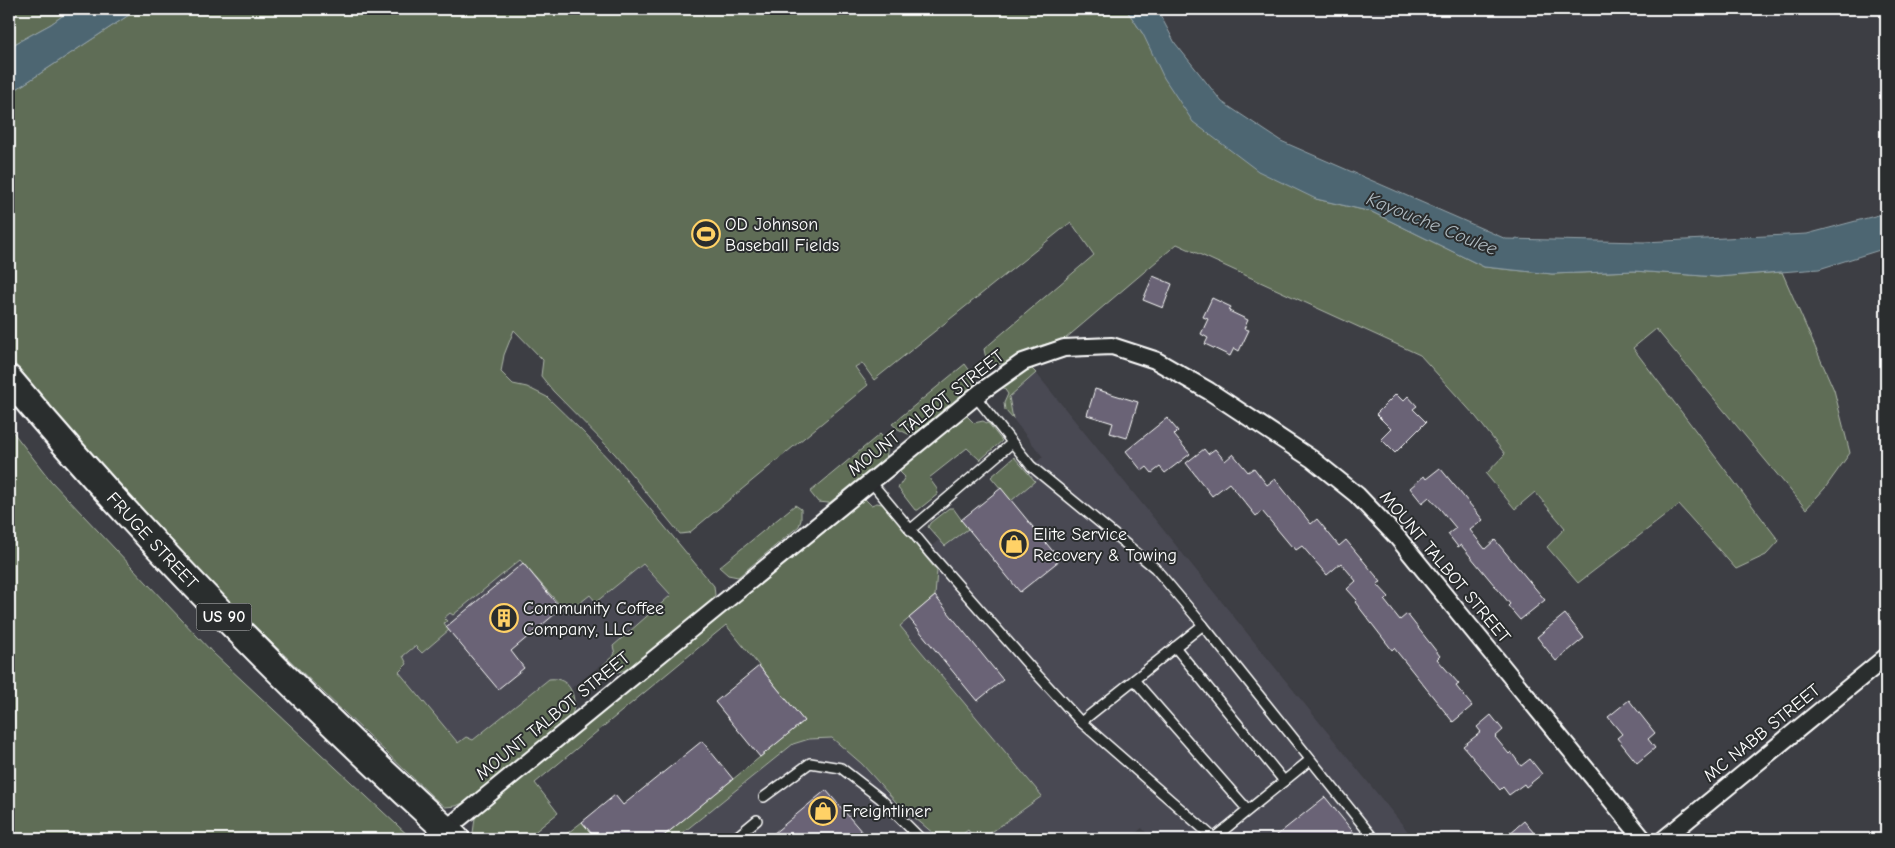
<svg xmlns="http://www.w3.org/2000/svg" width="1895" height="848" font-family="'Comic Neue',sans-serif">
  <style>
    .built { fill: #4a4953 }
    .green { fill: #5e6d56; stroke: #aeb6aa }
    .water { fill: #4d6672; stroke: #94a3aa }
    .building { fill: #6a6476; stroke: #fff }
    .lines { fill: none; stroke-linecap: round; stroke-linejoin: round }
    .lane-casing { stroke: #fff; stroke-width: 12 }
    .street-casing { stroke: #fff; stroke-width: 20 }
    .primary-casing { stroke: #fff; stroke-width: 30 }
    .lane { stroke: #2a2d2e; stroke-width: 9 }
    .street { stroke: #2a2d2e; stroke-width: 16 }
    .primary { stroke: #2a2d2e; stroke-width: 26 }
    .labels { text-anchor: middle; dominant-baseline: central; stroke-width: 4; stroke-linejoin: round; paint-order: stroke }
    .shield { fill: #2a2d2e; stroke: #bfc0c0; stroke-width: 1 }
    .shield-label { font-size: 16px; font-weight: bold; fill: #fff }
    .poi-label { font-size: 18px; fill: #fff; stroke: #2a2d2e; text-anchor: start }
    .street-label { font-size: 18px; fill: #fff; stroke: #2a2d2e }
    .water-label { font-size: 19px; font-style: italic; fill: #afbac0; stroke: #2a2d2e }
  </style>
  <rect width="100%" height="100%" fill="#3d3e44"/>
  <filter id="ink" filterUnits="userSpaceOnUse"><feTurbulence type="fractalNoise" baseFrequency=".02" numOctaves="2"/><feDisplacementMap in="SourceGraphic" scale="10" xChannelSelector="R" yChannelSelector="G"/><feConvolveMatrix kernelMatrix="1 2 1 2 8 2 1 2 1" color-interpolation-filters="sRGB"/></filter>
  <g filter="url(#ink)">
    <g class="built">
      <path d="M1036 373 1414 839H1152L1142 828 1128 839H982L1042 796 899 626 909 618 937 571 923 554 961 520 1043 457 1013 419 1009 397Z"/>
      <path d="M521 560 523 563 590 595 596 601 643 564 671 595 614 645 615 654 570 689 561 680 549 679 473 740 458 743 399 672 406 667 407 662 403 656 415 646 419 651 448 631 444 623V618L451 613 453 615Z"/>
      <path d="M832 738 862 764 896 802 940 839H675L793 744 809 739Z"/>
    </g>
    <g class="green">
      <path d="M9 9H72L51 24 9 47Z"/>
      <path d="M138 9H1126L1143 34 1316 199 1372 212 1484 267 1552 274 1634 271 1717 277 1782 272 1834 390 1850 453 1825 488 1806 509 1656 329 1633 348 1779 541 1766 555 1736 569 1679 505 1578 583 1547 547 1565 528 1535 492 1515 509 1486 474 1505 454 1476 417 1420 355 1177 244 1065 339 1039 346 1003 364H996L988 361 985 354 984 349 1094 255 1071 222 874 380 862 363 855 367 868 385 689 533 680 534 615 454 553 391 541 376 543 360 514 330 504 355 501 372 513 384 527 387 547 397 584 433 612 463 698 567 714 586 715 595 711 602 635 665C622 672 614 676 603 665L615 654 613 646 671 595 643 564 596 602 590 595 567 613 520 560 453 615 450 613 444 618 447 621 444 623 449 630 422 653 415 646 403 656 407 664 399 672 458 743 466 737 473 740 549 679C571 676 579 700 571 717L465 802 456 806 445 807 434 798C350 717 263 637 182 553 121 490 65 423 9 357V94Z"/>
      <path d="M965 364 973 375V385L918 431 908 434 898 429 892 424Z"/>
      <path d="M1028 368H1031L1036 373 1009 397 1013 419 1005 410 1004 403 1008 394 1003 387 1014 377Z"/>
      <path d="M966 415 974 423 983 421 989 424 1002 441 980 460 967 448 929 478 937 489 938 494 918 510H915L898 488 905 477 898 470Z"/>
      <path d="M9 427 51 481 213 653 412 839H9Z"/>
      <path d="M880 434C887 441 889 448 886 457L829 503 818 502 810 492Z"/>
      <path d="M1014 457 1035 481 1011 501 991 477Z"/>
      <path d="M865 499 871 505 877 503 882 504 937 571 935 596 900 626 1042 796 982 839H975L968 830 956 839H940L896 802 862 764 832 738 809 739 793 744 675 839H660L804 721 726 625 535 783 558 813 526 839H479L473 833 475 818 480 812Z"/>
      <path d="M795 505 801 509V520L799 526 738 577 728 575 719 567Z"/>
      <path d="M949 508H953L968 529 945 546 928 527 930 523Z"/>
      <path d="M582 822 596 839H560Z"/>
    </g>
    <g class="water">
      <path d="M72 9H138L9 94V47L51 24Z"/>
      <path d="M1126 9H1157L1175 43 1222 102 1281 141 1506 239 1644 242 1807 234 1886 213V248L1819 269 1717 277 1634 271 1552 274 1484 267 1372 212 1316 199 1258 171 1193 122 1164 78 1143 34Z"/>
    </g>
    <g class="building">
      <path d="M1153 276 1172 284 1163 308 1143 300Z"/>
      <path d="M1212 298 1231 307 1229 311 1248 320 1244 329 1249 330 1239 351 1234 348 1230 356 1205 344 1208 338 1201 334 1208 319 1203 317Z"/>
      <path d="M1095 389 1138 402 1127 438 1110 433 1113 423 1087 415Z"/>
      <path d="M1396 394 1403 401 1408 396 1417 406 1413 409 1426 422 1395 453 1381 439 1391 429 1376 414Z"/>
      <path d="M1167 418 1178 431 1174 435 1190 454 1165 473 1160 467 1152 473 1147 467 1142 471 1126 451Z"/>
      <path d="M1204 449 1208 454 1215 449 1225 461 1233 454 1248 472 1254 468 1267 485 1275 479 1311 524 1317 519 1339 546 1346 540 1381 582 1377 584 1389 597 1385 601 1400 620 1407 614 1440 656 1437 659 1459 684 1456 686 1472 706 1453 722 1394 648 1392 650 1355 602 1357 600 1347 589 1356 581 1341 563 1327 575 1302 546 1296 550 1293 546 1292 547 1262 511 1256 516 1229 483 1212 496 1186 463Z"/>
      <path d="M1440 468 1483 520 1470 530 1485 549 1495 540 1545 600 1520 620 1508 606 1510 604 1495 586 1461 545 1458 547 1448 534 1456 528 1441 510 1429 497 1422 503 1410 488 1424 476 1426 479Z"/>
      <path d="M1001 488 1060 560 1020 592 961 520Z"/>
      <path d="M523 563 561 609 511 651 524 668 498 689 446 627Z"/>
      <path d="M935 596 1003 680 977 701 909 618Z"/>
      <path d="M1565 614 1584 638 1556 661 1537 637Z"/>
      <path d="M759 666 804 721 760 757 715 702Z"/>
      <path d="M1629 700 1655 733 1648 739 1655 748 1637 763 1617 738 1622 734 1608 717Z"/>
      <path d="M1491 715 1503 730 1495 737 1509 754 1511 752 1521 766 1530 759 1542 774 1526 787 1524 784 1509 795 1503 787 1500 790 1463 746 1481 732 1477 727Z"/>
      <path d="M702 741 733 779 660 839H596L582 822 615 795 623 805Z"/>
      <path d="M826 790 862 832 852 839H767Z"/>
      <path d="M1325 797 1359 839H1272Z"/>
      <path d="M1524 821 1539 839H1503Z"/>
    </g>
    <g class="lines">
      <defs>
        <g id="lane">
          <path d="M975 396 1031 466 1155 568 1203 625"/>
          <path d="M871 482 929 552 1033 670 1081 722 1215 839"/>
          <path d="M910 530 1012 443"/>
          <path d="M1175 647 1284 781"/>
          <path d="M1134 680 1248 810"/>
          <path d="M1081 722 1203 625 1374 839"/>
          <path d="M764 797 810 763 841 768 881 799 921 839"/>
          <path d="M1214 838 1310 760"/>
          <path d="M734 839 757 820"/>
        </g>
        <g id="street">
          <path d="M445 830 982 391 1023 362 1064 348 1112 346 1155 360 1209 391 1312 459 1357 495 1397 537 1643 839"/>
          <path d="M1664 839 1886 657"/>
        </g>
        <g id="primary">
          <path id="s1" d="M9 379C147 543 297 695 456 839"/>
        </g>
      </defs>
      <use href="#lane" class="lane-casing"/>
      <use href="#street" class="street-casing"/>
      <use href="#primary" class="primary-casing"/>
      <use href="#lane" class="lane"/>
      <use href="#street" class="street"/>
      <use href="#primary" class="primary"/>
    </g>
  </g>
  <defs>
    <symbol id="stadium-ring" viewBox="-11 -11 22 22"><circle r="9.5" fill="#2a2d2e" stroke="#ffd166" stroke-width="1.5"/><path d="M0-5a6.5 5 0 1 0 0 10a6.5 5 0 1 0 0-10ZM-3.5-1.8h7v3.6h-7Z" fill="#ffd166"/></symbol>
    <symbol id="shop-ring" viewBox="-11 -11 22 22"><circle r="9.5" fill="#2a2d2e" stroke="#ffd166" stroke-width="1.5"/><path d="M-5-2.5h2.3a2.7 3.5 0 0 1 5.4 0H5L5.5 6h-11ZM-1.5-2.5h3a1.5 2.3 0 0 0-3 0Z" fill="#ffd166"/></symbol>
    <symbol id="building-ring" viewBox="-11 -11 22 22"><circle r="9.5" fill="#2a2d2e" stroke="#ffd166" stroke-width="1.5"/><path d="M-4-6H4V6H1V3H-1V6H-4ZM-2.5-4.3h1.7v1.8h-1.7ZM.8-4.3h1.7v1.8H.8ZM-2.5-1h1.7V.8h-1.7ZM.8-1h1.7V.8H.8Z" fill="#ffd166"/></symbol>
  </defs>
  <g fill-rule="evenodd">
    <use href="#stadium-ring" x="690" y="218" width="32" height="32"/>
    <use href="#shop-ring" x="998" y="528" width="32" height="32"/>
    <use href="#building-ring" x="488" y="602" width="32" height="32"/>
    <use href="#shop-ring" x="807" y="795" width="32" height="32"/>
  </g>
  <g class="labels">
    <rect class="shield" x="196.5" y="603.5" width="55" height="27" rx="4"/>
    <g class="shield-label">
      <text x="224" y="617">US 90</text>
    </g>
    <g class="poi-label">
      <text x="725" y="224">OD Johnson<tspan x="725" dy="21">Baseball Fields</tspan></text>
      <text x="1033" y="534">Elite Service<tspan x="1033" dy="21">Recovery &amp; Towing</tspan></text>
      <text x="523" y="608">Community Coffee<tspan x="523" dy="21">Company, LLC</tspan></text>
      <text x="842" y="811">Freightliner</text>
    </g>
    <g class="street-label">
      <text transform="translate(926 413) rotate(-38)">MOUNT TALBOT STREET</text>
      <text stroke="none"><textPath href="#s1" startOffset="216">FRUGE STREET</textPath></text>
      <text transform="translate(1445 567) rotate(50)">MOUNT TALBOT STREET</text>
      <text transform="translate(553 716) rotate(-39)">MOUNT TALBOT STREET</text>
      <text transform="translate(1762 733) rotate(-39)">MC NABB STREET</text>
    </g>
    <g class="water-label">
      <text transform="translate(1432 224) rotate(22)">Kayouche Coulee</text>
    </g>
  </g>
  <rect width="1895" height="848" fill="none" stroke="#2a2d2e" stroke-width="30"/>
  <rect x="15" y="15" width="1865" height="818" fill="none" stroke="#fff" stroke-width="2" filter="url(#ink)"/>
</svg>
